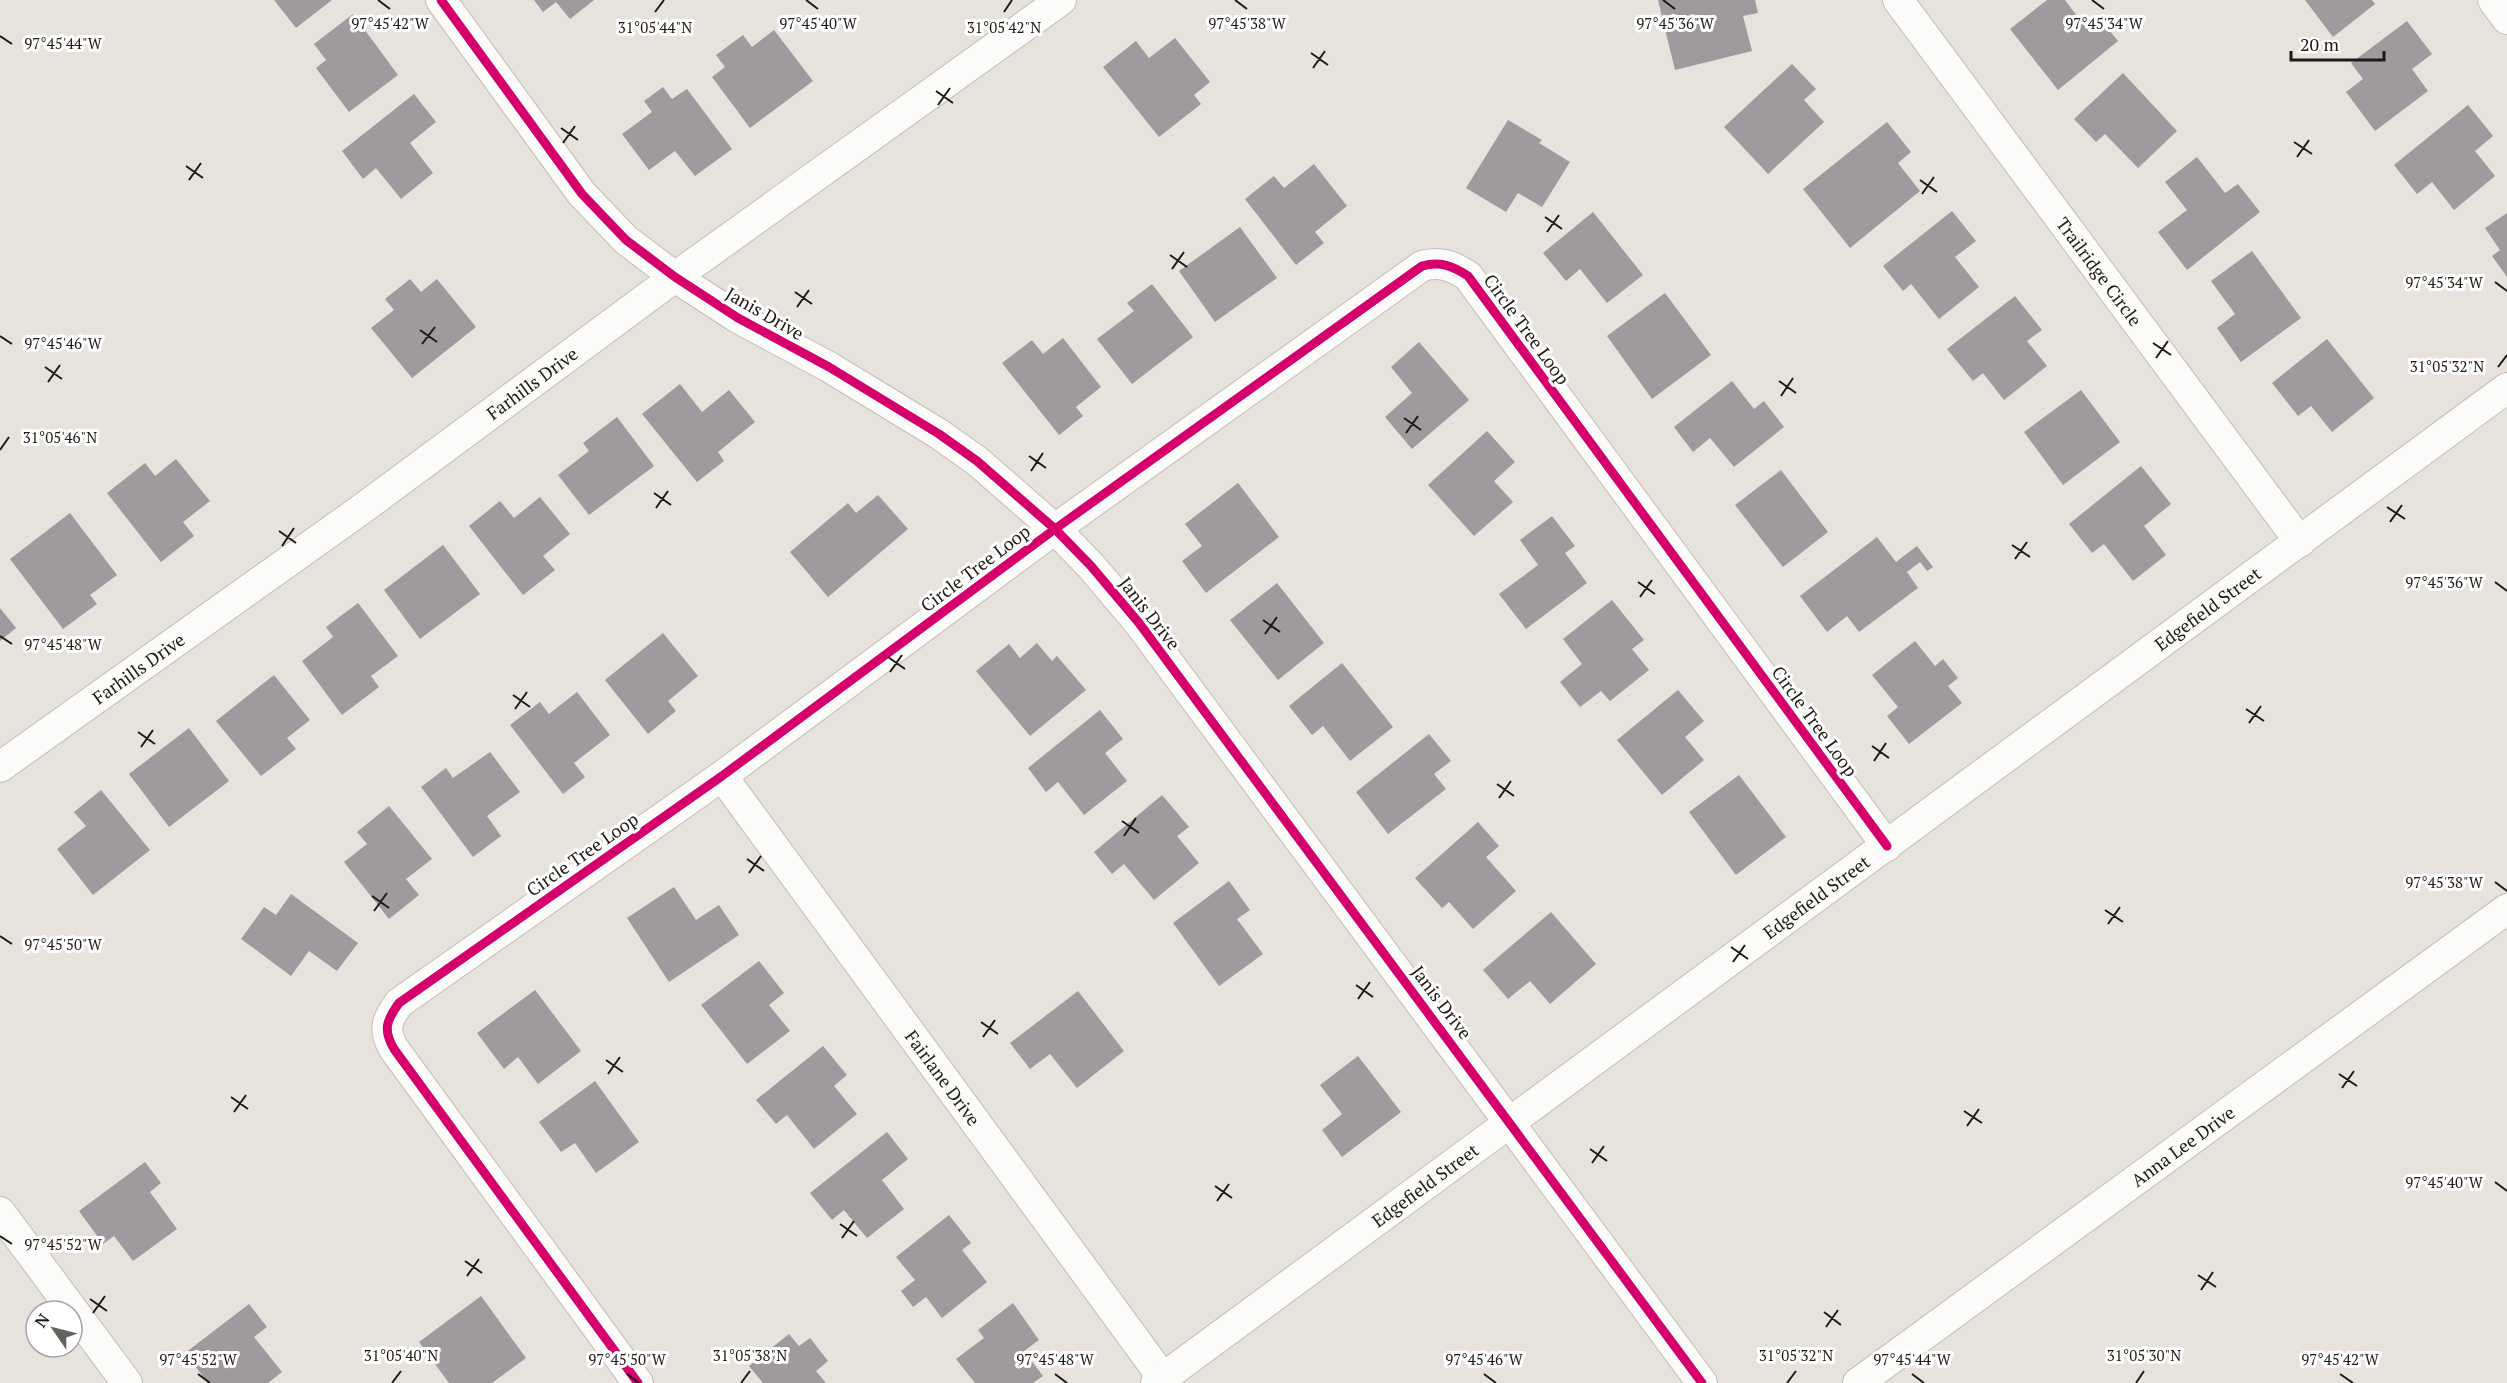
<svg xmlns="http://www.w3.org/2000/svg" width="2507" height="1383" font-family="'PT Serif',serif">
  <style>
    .building { fill: #9e9a9d }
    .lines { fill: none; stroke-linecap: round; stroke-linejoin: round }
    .minor-casing { stroke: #c1bdb9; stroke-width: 32 }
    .minor { stroke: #fbfbfa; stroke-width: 30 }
    .cycleway-casing { stroke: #fff; stroke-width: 13 }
    .cycleway { stroke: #d6006c; stroke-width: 9 }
    .ticks { fill: none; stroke: #1d1a16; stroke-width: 2 }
    .labels { text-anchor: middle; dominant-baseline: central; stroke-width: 6; stroke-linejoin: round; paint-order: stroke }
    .street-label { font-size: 18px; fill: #1d1a16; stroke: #fff }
    .ticks-label { font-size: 15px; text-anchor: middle; fill: #1d1a16; stroke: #fff; stroke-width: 6; stroke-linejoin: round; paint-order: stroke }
  </style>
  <rect width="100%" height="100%" fill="#e7e2dc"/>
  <g class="building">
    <path d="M274 0H332L296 28Z"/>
    <path d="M534 0H594L570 19 556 2 543 12Z"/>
    <path d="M1658 0H1755L1758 13 1743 16 1752 51 1675 70Z"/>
    <path d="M2047 0H2065L2087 29 2099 18 2118 41 2058 90 2010 29Z"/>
    <path d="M2305 0H2372L2375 4 2333 37Z"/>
    <path d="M353 14 398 75 349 112 316 68 326 60 314 44Z"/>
    <path d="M2407 21 2432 54 2412 69 2428 91 2375 131 2346 92 2363 79 2351 63Z"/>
    <path d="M774 30 813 81 750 128 712 77 725 67 716 55 743 35 752 47Z"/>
    <path d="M1175 38 1210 82 1194 95 1201 104 1159 137 1103 67 1136 41 1149 58Z"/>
    <path d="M1792 64 1816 89 1804 100 1824 122 1768 174 1724 127Z"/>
    <path d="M2123 73 2177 131 2138 168 2105 134 2096 142 2074 119Z"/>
    <path d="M663 87 672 99 687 89 732 149 695 176 675 151 649 170 622 134 652 112 644 101Z"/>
    <path d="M414 94 436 122 410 143 433 173 401 199 376 168 363 179 342 151Z"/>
    <path d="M2468 105 2493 136 2475 151 2495 176 2454 210 2432 182 2417 194 2394 165Z"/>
    <path d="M1508 120 1542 140 1539 143 1570 162 1542 207 1518 193 1506 212 1466 188Z"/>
    <path d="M1887 122 1911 152 1898 163 1920 191 1850 248 1803 189Z"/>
    <path d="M2197 157 2225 193 2238 184 2260 212 2187 270 2158 232 2187 210 2165 182Z"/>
    <path d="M1314 164 1347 206 1315 232 1324 243 1296 265 1245 199 1274 176 1284 188Z"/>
    <path d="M1952 211 1976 241 1955 257 1979 287 1939 319 1911 284 1903 291 1883 266Z"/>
    <path d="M1593 212 1643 275 1607 303 1580 269 1566 281 1543 253Z"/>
    <path d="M2507 213V277L2492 256 2500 250 2485 228Z"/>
    <path d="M1240 227 1277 278 1215 322 1179 271Z"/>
    <path d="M2252 251 2301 318 2241 362 2217 328 2235 314 2211 281Z"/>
    <path d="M410 279 421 292 437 279 476 327 412 378 371 328 394 310 385 299Z"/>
    <path d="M1152 284 1193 337 1132 384 1097 339 1134 311 1127 303Z"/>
    <path d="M1665 293 1711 355 1652 399 1607 336Z"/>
    <path d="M2015 296 2042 330 2027 341 2047 366 2004 400 1983 373 1973 381 1947 349Z"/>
    <path d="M1063 338 1101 387 1076 407 1083 416 1059 435 1002 363 1032 340 1043 354Z"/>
    <path d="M2327 339 2374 398 2332 432 2311 406 2298 416 2272 383Z"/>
    <path d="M1419 342 1469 400 1412 449 1385 417 1412 393 1391 367Z"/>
    <path d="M1732 381 1754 409 1764 401 1784 427 1734 467 1710 438 1693 452 1674 427Z"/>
    <path d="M680 384 702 412 729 390 755 422 718 452 724 461 697 482 642 414Z"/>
    <path d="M2081 390 2120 442 2063 485 2024 432Z"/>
    <path d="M617 417 654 466 589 515 558 475 589 451 583 443Z"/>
    <path d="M1487 431 1515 462 1494 481 1513 502 1474 536 1428 485Z"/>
    <path d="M176 459 210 501 183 522 194 536 161 562 107 493 145 463 155 476Z"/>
    <path d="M2141 466 2171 504 2144 526 2166 555 2133 581 2104 544 2092 553 2069 524Z"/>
    <path d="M1781 470 1828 532 1783 567 1735 505Z"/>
    <path d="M1238 483 1279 537 1206 593 1182 561 1202 546 1185 524Z"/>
    <path d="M878 495 908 529 828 597 790 552 848 503 856 513Z"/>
    <path d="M540 497 570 534 543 556 555 570 523 595 469 526 500 501 514 518Z"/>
    <path d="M70 513 117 575 90 595 97 604 63 629 10 559Z"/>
    <path d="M1552 516 1575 546 1565 553 1587 583 1526 629 1499 594 1538 565 1520 540Z"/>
    <path d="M1877 537 1896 562 1917 546 1933 567 1927 571 1920 562 1907 572 1918 588 1859 632 1847 616 1827 632 1800 596Z"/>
    <path d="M443 545 480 594 420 639 384 590Z"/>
    <path d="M1277 583 1324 643 1278 680 1230 620Z"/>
    <path d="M1612 600 1644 640 1632 649 1649 670 1610 701 1601 691 1580 707 1560 682 1582 664 1563 639Z"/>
    <path d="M358 603 398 656 371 676 379 687 342 715 302 661 333 637 326 627Z"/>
    <path d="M0 608 16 628 0 641Z"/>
    <path d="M663 633 698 676 668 701 676 711 648 734 605 680Z"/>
    <path d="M1915 641 1935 666 1943 659 1958 678 1948 686 1962 703 1909 744 1887 716 1898 707 1872 675Z"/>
    <path d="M1037 643 1052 661 1057 656 1086 690 1030 736 976 671 1009 644 1020 658Z"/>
    <path d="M1342 663 1393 727 1350 761 1323 726 1312 735 1289 706Z"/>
    <path d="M274 675 310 720 287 738 296 749 261 776 216 721Z"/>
    <path d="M1678 690 1704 721 1685 737 1704 760 1662 795 1617 740Z"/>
    <path d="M577 692 610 735 574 763 585 777 563 794 510 725 540 702 549 714Z"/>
    <path d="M1100 710 1123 739 1105 753 1127 781 1084 815 1058 782 1046 792 1028 768Z"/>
    <path d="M189 728 229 781 169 827 129 774Z"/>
    <path d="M1429 734 1451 761 1434 774 1446 789 1388 834 1356 792Z"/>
    <path d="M490 752 520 792 487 816 501 836 473 857 421 787 446 768 453 778Z"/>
    <path d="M1739 775 1786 837 1736 875 1689 812Z"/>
    <path d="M101 790 150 850 93 895 57 849 86 826 74 812Z"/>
    <path d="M1162 795 1189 827 1177 836 1199 863 1154 900 1124 864 1112 874 1094 852Z"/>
    <path d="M389 806 432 859 406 879 419 895 389 919 344 862 367 844 357 832Z"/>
    <path d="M1478 822 1499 846 1486 857 1516 891 1473 929 1449 902 1442 908 1415 878Z"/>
    <path d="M1229 881 1250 910 1237 919 1263 954 1219 986 1173 923Z"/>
    <path d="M674 887 696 920 719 905 739 935 669 982 627 918Z"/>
    <path d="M291 894 358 943 337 971 309 951 291 976 241 939 264 907 276 915Z"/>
    <path d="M1551 912 1596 964 1550 1004 1530 981 1508 999 1483 970Z"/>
    <path d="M759 961 784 993 769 1005 790 1031 747 1064 701 1005Z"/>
    <path d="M535 990 581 1051 538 1084 518 1057 504 1069 477 1033Z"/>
    <path d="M1078 991 1124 1051 1077 1088 1050 1054 1030 1069 1010 1043Z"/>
    <path d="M823 1046 847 1075 834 1086 857 1114 814 1149 787 1115 776 1124 756 1100Z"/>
    <path d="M1358 1056 1401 1112 1342 1157 1322 1130 1342 1114 1320 1085Z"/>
    <path d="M595 1081 639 1142 596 1173 575 1143 561 1152 539 1122Z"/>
    <path d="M887 1132 908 1159 882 1180 904 1209 867 1238 844 1210 832 1220 810 1193Z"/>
    <path d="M145 1162 161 1183 150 1192 177 1229 133 1261 114 1236 103 1244 79 1211Z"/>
    <path d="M949 1215 971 1243 962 1250 987 1282 942 1318 926 1297 913 1307 901 1291 915 1280 896 1257Z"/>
    <path d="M481 1296 526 1358 492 1383H449L419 1342Z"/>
    <path d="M1013 1303 1039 1340 1024 1351 1043 1376 1033 1383H975L956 1359 984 1338 978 1330Z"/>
    <path d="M249 1304 267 1327 254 1337 282 1372 268 1383H208L185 1353Z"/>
    <path d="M789 1334 799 1346 810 1338 828 1361 816 1371 826 1383H763L749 1366Z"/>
  </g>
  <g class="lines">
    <defs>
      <g id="minor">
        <path d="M441 0 582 194 626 240 675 277 738 318 829 367 939 434 977 461 1055 529 1091 566 1139 623 1702 1383"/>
        <path id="s1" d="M1898 0 2300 542"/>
        <path d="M2493 0 2507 19"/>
        <path id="s2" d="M0 767 366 506 675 277 1061 0"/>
        <path id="s3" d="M722 776 1163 1378"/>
        <path d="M0 1212 127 1383"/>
        <path d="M638 1383 394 1049C383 1030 386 1021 399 1003L722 776 1055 529 1422 266C1440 261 1453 266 1468 276L1887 846"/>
        <path id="s4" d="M1156 1383 2507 388"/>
        <path id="s5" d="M1858 1383 2507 909"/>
      </g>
    </defs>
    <use href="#minor" class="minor-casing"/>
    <use href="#minor" class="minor"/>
    <defs>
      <g id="cycleway">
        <path d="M441 0 582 194 626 240 675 277 738 318 829 367 939 434 977 461 1055 529 1091 566 1139 623 1702 1383"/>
        <path d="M638 1383 394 1049C383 1030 386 1021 399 1003L722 776 1055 529 1422 266C1440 261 1453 266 1468 276L1887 846"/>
      </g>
    </defs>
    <use href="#cycleway" class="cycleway-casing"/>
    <use href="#cycleway" class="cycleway"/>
  </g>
  <path class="ticks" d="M378 0 390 9M806 0 818 9M1235 0 1247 9M1663 0 1675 9M2092 0 2104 9M655 12 664 0M1004 12 1012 0M0 36 12 44M1311 53 1328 65M1313 68 1325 51M936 91 953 103M938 105 950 88M561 128 578 140M2294 142 2312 154M563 143 575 126M2297 157 2309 140M186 166 203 178M189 180 201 163M1920 180 1937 192M1922 194 1934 177M1545 217 1562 229M1547 232 1559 215M1170 255 1187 267M1172 269 1184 252M2495 282 2507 291M795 292 812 304M797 307 809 290M420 330 437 342M0 336 12 344M2153 343 2171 355M422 344 435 327M2156 358 2168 341M45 367 62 379M2498 367 2507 355M1779 381 1796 393M48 382 60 365M1781 396 1793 378M1404 418 1421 430M1406 433 1418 416M0 450 9 437M1029 456 1046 468M1031 471 1043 453M654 493 671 505M2387 507 2405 519M656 508 668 491M2390 522 2402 505M279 531 296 543M2012 545 2030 557M282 546 294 528M2015 559 2027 542M1638 582 1655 594M2495 582 2507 591M1640 597 1652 580M1263 620 1280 632M1265 634 1277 617M0 636 12 644M888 657 905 669M890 672 902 655M513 695 530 707M515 709 527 692M2246 709 2264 721M2249 723 2261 706M138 732 155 744M1872 746 1889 758M141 747 153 730M1874 761 1886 743M1497 784 1514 796M1499 798 1511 781M1122 821 1139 833M1124 836 1136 818M747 859 764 871M749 873 761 856M2495 882 2507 891M372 896 389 908M2105 910 2123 922M374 911 387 893M2108 924 2120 907M0 936 12 944M1731 947 1748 959M1733 962 1745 945M1356 985 1373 997M1358 999 1370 982M981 1022 998 1034M983 1037 995 1020M606 1060 623 1072M608 1074 620 1057M2339 1074 2357 1086M2342 1088 2354 1071M231 1097 248 1109M1964 1111 1982 1123M234 1112 246 1095M1967 1126 1979 1109M1590 1149 1607 1161M1592 1163 1604 1146M2495 1182 2507 1191M1215 1186 1232 1198M1217 1201 1229 1184M840 1224 857 1236M0 1236 12 1244M842 1238 854 1221M465 1261 482 1273M2198 1275 2216 1287M467 1276 479 1259M2201 1290 2213 1272M90 1299 107 1311M1824 1312 1841 1325M93 1313 105 1296M1826 1327 1838 1310M198 1374 210 1383M627 1374 639 1383M1055 1374 1067 1383M1484 1374 1496 1383M1912 1374 1924 1383M2340 1374 2353 1383M392 1383 401 1371M741 1383 750 1371M1787 1383 1796 1371M2136 1383 2144 1371"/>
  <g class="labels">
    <g class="street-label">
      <text stroke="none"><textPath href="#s1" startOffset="338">Trailridge Circle</textPath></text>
      <text transform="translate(765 313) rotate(30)">Janis Drive</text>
      <text transform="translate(1527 329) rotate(54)">Circle Tree Loop</text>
      <text stroke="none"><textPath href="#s2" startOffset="656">Farhills Drive</textPath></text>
      <text transform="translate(975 568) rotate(-37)">Circle Tree Loop</text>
      <text stroke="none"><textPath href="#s4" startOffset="1306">Edgefield Street</textPath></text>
      <text transform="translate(1150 613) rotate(52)">Janis Drive</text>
      <text stroke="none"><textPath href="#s2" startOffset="170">Farhills Drive</textPath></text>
      <text transform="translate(1815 721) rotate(54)">Circle Tree Loop</text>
      <text transform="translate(582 854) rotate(-35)">Circle Tree Loop</text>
      <text stroke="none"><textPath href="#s4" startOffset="820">Edgefield Street</textPath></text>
      <text transform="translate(1442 1002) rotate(53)">Janis Drive</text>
      <text stroke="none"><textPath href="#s3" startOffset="374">Fairlane Drive</textPath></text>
      <text stroke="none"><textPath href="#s5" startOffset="402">Anna Lee Drive</textPath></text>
      <text stroke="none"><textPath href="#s4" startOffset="334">Edgefield Street</textPath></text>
    </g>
  </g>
  <g class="ticks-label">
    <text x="1675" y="29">97°45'36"W</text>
    <text x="390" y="29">97°45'42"W</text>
    <text x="818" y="29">97°45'40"W</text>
    <text x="1247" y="29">97°45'38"W</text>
    <text x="2104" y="29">97°45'34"W</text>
    <text x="655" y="33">31°05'44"N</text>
    <text x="1004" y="33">31°05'42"N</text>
    <text x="63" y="49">97°45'44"W</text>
    <text x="2444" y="288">97°45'34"W</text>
    <text x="63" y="349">97°45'46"W</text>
    <text x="2447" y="372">31°05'32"N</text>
    <text x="60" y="443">31°05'46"N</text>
    <text x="2444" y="588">97°45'36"W</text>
    <text x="63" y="650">97°45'48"W</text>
    <text x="2444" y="888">97°45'38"W</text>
    <text x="63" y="950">97°45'50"W</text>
    <text x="2444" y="1188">97°45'40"W</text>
    <text x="63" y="1250">97°45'52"W</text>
    <text x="401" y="1361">31°05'40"N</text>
    <text x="750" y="1361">31°05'38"N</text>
    <text x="1796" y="1361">31°05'32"N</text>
    <text x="2144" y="1361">31°05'30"N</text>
    <text x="198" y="1365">97°45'52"W</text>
    <text x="627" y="1365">97°45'50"W</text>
    <text x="1055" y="1365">97°45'48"W</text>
    <text x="1484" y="1365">97°45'46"W</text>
    <text x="1912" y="1365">97°45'44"W</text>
    <text x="2340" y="1365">97°45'42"W</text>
  </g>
  <g transform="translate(54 1329) rotate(305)"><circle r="28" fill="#ffffff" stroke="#a5a3a2" stroke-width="1.5"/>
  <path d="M0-4.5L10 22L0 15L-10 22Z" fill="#64605b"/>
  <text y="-9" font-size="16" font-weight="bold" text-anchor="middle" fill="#1d1a16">N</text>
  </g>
  <path d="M2291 51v9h93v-9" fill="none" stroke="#1d1a16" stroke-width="3"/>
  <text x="2300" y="51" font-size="18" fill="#1d1a16" stroke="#ffffff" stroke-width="4.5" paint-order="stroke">20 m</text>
</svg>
